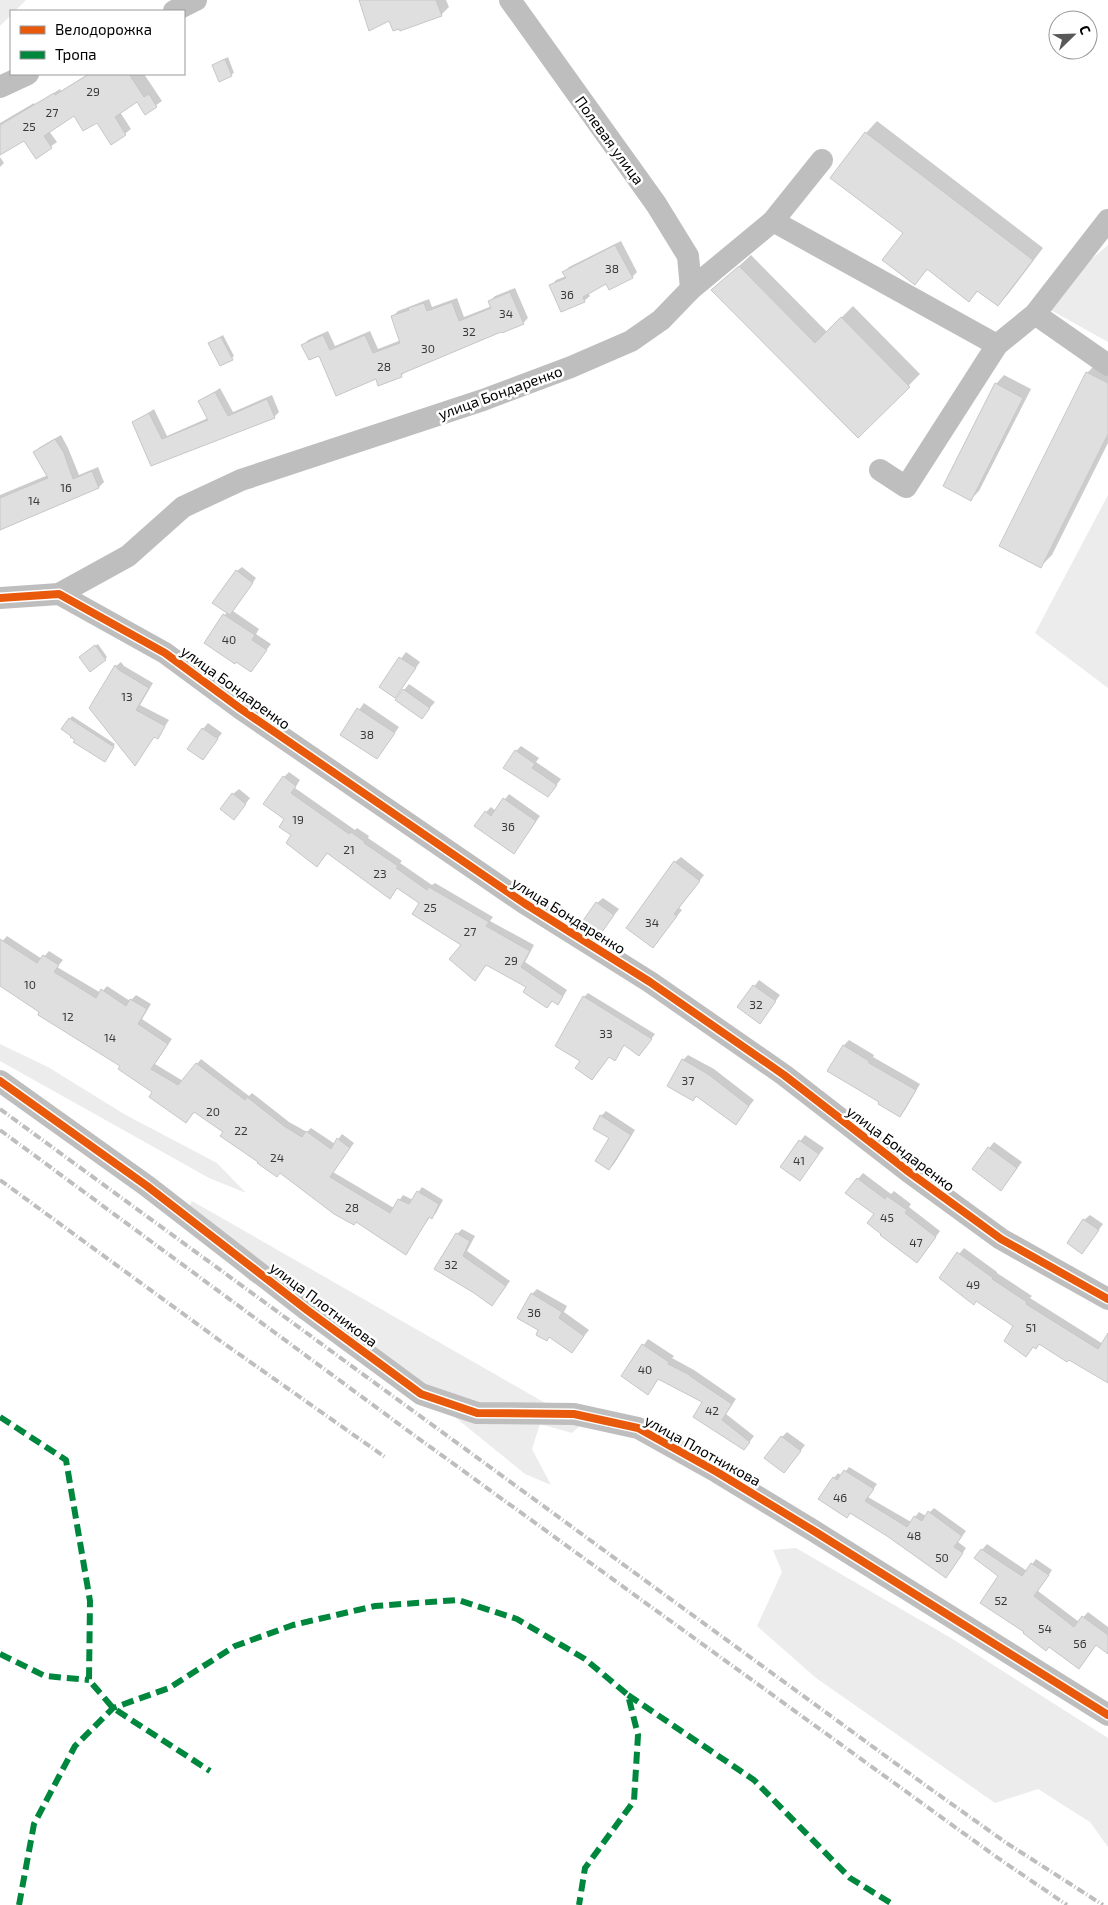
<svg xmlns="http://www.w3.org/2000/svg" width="1108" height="1905" font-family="'Exo 2',sans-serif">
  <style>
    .green { fill: #ececec }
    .shadow { fill: #0003 }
    .building { fill: #dfdfdf; stroke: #c7c7c7 }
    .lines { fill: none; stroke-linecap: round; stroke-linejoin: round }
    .minor { stroke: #bebebe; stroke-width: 22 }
    .rail { stroke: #bebebe; stroke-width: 4; stroke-dasharray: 8 2.5 1 2.5; stroke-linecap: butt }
    .quiet { stroke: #00873e; stroke-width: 6; stroke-dasharray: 12 6; stroke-linecap: butt }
    .cycleway-casing { stroke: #fff; stroke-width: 11 }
    .cycleway { stroke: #e8590c; stroke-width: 8 }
    .labels { text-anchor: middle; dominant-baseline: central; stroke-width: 5; stroke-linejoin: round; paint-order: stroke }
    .number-label { font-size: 12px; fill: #383838 }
    .street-label { font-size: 15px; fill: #000; stroke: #fff }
  </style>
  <rect width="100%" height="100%" fill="#fff"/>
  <g class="green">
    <path d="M0 0H26L15 11H11V15L0 26Z"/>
    <path d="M1108 245V342L1049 309 1079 270Z"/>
    <path d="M1108 495V688L1035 633Z"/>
    <path d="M0 1044 48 1067 124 1114 217 1163 246 1193 209 1178 0 1061Z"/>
    <path d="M192 1201 582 1424 572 1433 540 1424 532 1449 551 1485 525 1474 456 1418 395 1383 330 1326 250 1281 182 1220Z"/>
    <path d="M796 1548 951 1638 1108 1738V1847L1090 1822 1038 1789 995 1803 816 1678 757 1626 782 1572 773 1550Z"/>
  </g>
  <g class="shadow">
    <path d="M360 0H446L449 7 441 15 390 19Z"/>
    <path d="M228 57 234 73 220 80 213 65Z"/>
    <path d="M88 74H144L162 101 145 113 137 100 120 112 131 129 112 144 97 121 74 114 49 131 57 142 36 157 24 140 0 153V123L34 103 35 105 60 89 61 91Z"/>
    <path d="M877 121 1043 248 1009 293 998 305 979 290 969 300 928 269 915 283 905 233 832 177 866 133Z"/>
    <path d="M0 157 4 163 0 167Z"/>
    <path d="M621 241 637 272 632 277 606 282 588 293 590 296 584 301 551 286 556 280 566 276 564 272 569 267Z"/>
    <path d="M751 255 827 332 853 306 920 374 858 437 713 290Z"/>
    <path d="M515 288 528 318 523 323 406 371 401 376 376 377 320 354 303 345 308 340 328 331 335 346 370 331 378 349 401 340 393 316 398 311 429 299 432 307 457 298 464 317 492 306 490 301 495 296Z"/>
    <path d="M223 335 234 356 232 358 209 344Z"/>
    <path d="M1099 361 1108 366V443L1052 555 1041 566 1001 546 1087 373Z"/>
    <path d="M1004 375 1031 389 979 491 971 499 996 384Z"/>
    <path d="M220 388 233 412 272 395 279 412 274 417 152 465 133 423 154 409 167 436 208 418 199 402Z"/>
    <path d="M61 435 68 448 79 475 98 467 104 482 99 487 0 529V495L48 475 35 452 40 447Z"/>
    <path d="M242 567 256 578 233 611 259 629 256 634 271 644 251 670 206 642 227 612 237 571Z"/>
    <path d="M98 644 107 657 105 659 83 655Z"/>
    <path d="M406 652 420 662 395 697 380 687Z"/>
    <path d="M121 662 124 666 153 683 140 705 169 720 158 737 91 708 116 666Z"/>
    <path d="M409 684 435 702 422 717 404 690Z"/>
    <path d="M364 703 399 727 377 758 342 734Z"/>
    <path d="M72 716 115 744 107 758 76 740 70 719Z"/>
    <path d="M208 723 222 733 203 758V729Z"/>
    <path d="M521 746 539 758 536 762 561 779 548 796 516 751Z"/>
    <path d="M289 772 300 780 295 788 355 830 357 828 369 836 368 838 402 861 400 863 432 885 435 883 493 917 490 921 534 945 525 962 567 990 562 998 557 1003 553 1000 547 1007 528 986 487 964 475 980 463 944 420 903 398 887 390 897 328 852 322 860 293 835 286 819 284 777Z"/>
    <path d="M239 789 250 798 239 813 233 794Z"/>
    <path d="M509 794 540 816 518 847 486 812 491 807 496 811Z"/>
    <path d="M681 857 704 875 679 908 682 910 653 946 675 862Z"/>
    <path d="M603 898 619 909 600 933 597 903Z"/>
    <path d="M7 936 42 959 49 951 63 960 57 967 101 993 107 986 130 1001 136 995 151 1004 142 1019 172 1039 155 1064 183 1081 201 1059 249 1096 252 1093 289 1122 307 1132 311 1128 335 1144 342 1134 354 1143 333 1172 394 1208 403 1195 413 1200 422 1187 443 1200 436 1213 431 1218 430 1217 405 1253 194 1111 154 1092 122 1065 0 985V944Z"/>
    <path d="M759 980 780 995 760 1022 739 1007Z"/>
    <path d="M588 993 655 1034 643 1050 625 1044 615 1059 610 1056 592 1079 582 1060 584 997Z"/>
    <path d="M849 1040 874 1055 873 1057 920 1084 905 1110 899 1116 880 1102 844 1045Z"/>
    <path d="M688 1055 714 1069 754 1100 735 1124 698 1095 693 1100 683 1060Z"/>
    <path d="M606 1111 635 1130 614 1164 609 1169 611 1137 601 1116Z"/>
    <path d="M805 1135 824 1148 800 1179 781 1166Z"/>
    <path d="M994 1142 1022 1162 1006 1183 973 1169Z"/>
    <path d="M863 1173 891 1194 894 1191 911 1204 909 1207 940 1231 922 1256 875 1214 847 1192Z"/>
    <path d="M1090 1215 1103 1224 1082 1252 1084 1220Z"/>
    <path d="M462 1229 475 1236 467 1251 510 1281 492 1305 475 1292 436 1268 457 1234Z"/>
    <path d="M964 1248 997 1272V1273L1032 1296 1030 1298 1103 1344 1108 1341V1382L940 1277Z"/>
    <path d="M537 1289 567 1306 564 1312 589 1330 572 1351 550 1336 547 1340 539 1330 532 1294Z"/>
    <path d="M648 1339 674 1356 672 1358 694 1370 736 1399 726 1414 754 1436 744 1449 704 1401 659 1378 648 1393 622 1376Z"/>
    <path d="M787 1432 805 1445 789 1466 782 1437Z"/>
    <path d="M849 1467 877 1484 868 1497 911 1522 919 1512 926 1516 934 1508 966 1531 958 1542 966 1548 950 1572 834 1478 838 1473 842 1476Z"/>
    <path d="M987 1544 1027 1571 1036 1559 1052 1570 1038 1591 1079 1622 1088 1612 1108 1627V1653L1097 1644 1083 1662 1026 1632 1000 1576 976 1557Z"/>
  </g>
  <g class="building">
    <path d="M359 0H436L442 16 400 31 399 29 393 31 389 21 369 31Z"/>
    <path d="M225 59 232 76 219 82 212 65Z"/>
    <path d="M89 74H129L144 97 149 94 157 107 145 115 137 102 115 117 126 135 111 145 97 123 83 131 74 116 44 136 52 148 36 159 24 141 0 155V125L54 93 55 95Z"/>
    <path d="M865 132 1033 260 998 306 977 291 969 302 927 269 915 285 882 260 903 233 830 178Z"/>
    <path d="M615 245 633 278 609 290 606 284 583 297 585 302 561 312 549 285 566 278 562 272Z"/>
    <path d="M739 266 815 343 841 317 910 387 858 438 711 290Z"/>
    <path d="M510 292 524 324 502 333 501 332 401 374 402 377 378 386 376 379 336 396 319 356 309 360 301 345 323 335 330 350 365 335 373 353 400 343 391 316 409 310 408 308 424 303 427 311 452 302 459 321 491 308 488 301Z"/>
    <path d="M221 337 233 360 220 366 208 343Z"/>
    <path d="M1086 372 1108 383V434L1041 568 999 546Z"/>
    <path d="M995 383 1023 398 971 501 943 486Z"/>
    <path d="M215 392 228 416 267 399 275 418 151 466 132 422 149 413 162 439 208 420 198 401Z"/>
    <path d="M55 439 64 453 73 479 92 471 99 488 0 530V498L48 478 33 452Z"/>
    <path d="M236 570 253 583 230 615 212 603Z"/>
    <path d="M223 614 255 635 252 640 267 650 251 672 236 662 235 664 204 643Z"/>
    <path d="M95 645 106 660 90 672 79 657Z"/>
    <path d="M399 657 416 668 395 698 379 687Z"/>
    <path d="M115 665 119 670 149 688 136 710 165 726 158 739 154 737 135 766 89 708Z"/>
    <path d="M403 689 430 708 422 719 395 700Z"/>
    <path d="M357 708 395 733 377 759 340 735Z"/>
    <path d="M69 718 114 747 105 762 73 742 75 740 70 737 71 736 61 729Z"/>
    <path d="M202 728 218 739 203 760 187 749Z"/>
    <path d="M515 750 535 764 532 768 557 785 548 797 503 768Z"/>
    <path d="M283 776 296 786 291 793 349 834 351 832 365 842 364 843 398 866 396 868 427 890 429 887 489 922 486 926 530 951 521 967 563 996 558 1005 552 1001 547 1008 523 992 526 987 486 965 475 981 449 959 461 945 412 914 419 903 397 888 390 899 327 853 317 867 286 843 291 835 279 827 284 819 263 804Z"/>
    <path d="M232 793 246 804 234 820 220 809Z"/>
    <path d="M503 798 536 821 514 854 474 826 485 811 491 816Z"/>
    <path d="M674 861 700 881 674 914 677 916 653 948 626 928Z"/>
    <path d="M596 902 614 915 600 935 582 922Z"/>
    <path d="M0 939 37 963 43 955 59 965 54 972 96 998 101 989 126 1006 130 999 147 1009 138 1024 168 1044 151 1069 178 1085 196 1063 245 1100 247 1097 284 1126 302 1137 306 1131 331 1149 337 1138 350 1148 330 1177 390 1213 398 1199 409 1204 417 1191 439 1204 432 1219 429 1217 406 1255 356 1222 354 1225 334 1214 280 1173 277 1177 257 1163 258 1162 220 1136 223 1132 194 1112 186 1123 149 1097 152 1092 118 1069 120 1066 38 1015 39 1012 0 986Z"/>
    <path d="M753 985 776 1001 760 1024 737 1007Z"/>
    <path d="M583 996 652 1039 639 1056 624 1045 615 1061 609 1057 592 1080 575 1068 580 1061 555 1046Z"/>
    <path d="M843 1045 869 1061V1063L916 1090 900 1117 878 1104 879 1102 827 1071Z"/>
    <path d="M682 1059 708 1074 749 1106 736 1125 696 1096 693 1101 667 1086Z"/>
    <path d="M600 1115 631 1135 609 1170 595 1161 609 1138 593 1129Z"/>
    <path d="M799 1140 819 1154 800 1181 780 1167Z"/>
    <path d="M988 1147 1017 1168 1001 1191 972 1169Z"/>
    <path d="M857 1178 885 1199 887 1196 907 1210 905 1213 936 1237 917 1263 880 1235 881 1234 867 1223 874 1214 845 1193Z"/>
    <path d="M1083 1219 1099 1230 1082 1254 1067 1243Z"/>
    <path d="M456 1233 470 1241 463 1256 506 1286 492 1306 474 1293 434 1269Z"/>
    <path d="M957 1252 993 1278 992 1279 1027 1302 1026 1304 1098 1349 1108 1333V1383L1069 1360 1067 1362 1039 1344 1036 1349 1033 1347 1026 1357 1004 1341 1013 1326 976 1301 974 1305 939 1278Z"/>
    <path d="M531 1293 562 1312 559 1318 584 1336 572 1353 549 1337 547 1341 536 1335 538 1330 517 1318Z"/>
    <path d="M642 1344 669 1362 668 1364 690 1375V1376L732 1404 722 1420 750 1442 744 1450 693 1417 702 1402 658 1379 648 1395 621 1376Z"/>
    <path d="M781 1436 801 1451 784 1473 764 1458Z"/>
    <path d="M844 1470 874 1489 865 1501 907 1527 914 1516 922 1521 928 1511 962 1536 954 1547 963 1553 946 1578 887 1536 850 1513 847 1518 818 1499 833 1477 837 1480Z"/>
    <path d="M981 1549 1022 1576 1031 1563 1049 1575 1034 1596 1074 1627 1082 1616 1108 1635V1654L1096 1645 1079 1669 1049 1647 1046 1651 1023 1633 1024 1632 980 1603 998 1576 974 1558Z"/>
  </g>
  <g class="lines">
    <g class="minor">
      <path d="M510 0 656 204 688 256 691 289"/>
      <path d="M174 11 196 0"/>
      <path d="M0 87 28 74"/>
      <path d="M773 221 997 345 906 487 880 470"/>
      <path d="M1035 314 1108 365"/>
      <path d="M997 345 1035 314 1108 220"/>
      <path d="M59 594 128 556 183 507 241 480 483 400 571 367 631 341 661 320 691 289 773 221 822 160"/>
      <path d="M0 598 59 594 165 653 241 709 524 903 650 982 784 1075 909 1172 1001 1239 1108 1299"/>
      <path d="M0 1081 147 1186 307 1310 421 1394 477 1413 574 1414 638 1428 717 1472 814 1531 1108 1715"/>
    </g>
    <g class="rail">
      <path d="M0 1109 932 1790 1005 1842 1103 1905"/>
      <path d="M0 1130 411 1433 995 1856 1067 1905"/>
      <path d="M0 1180 219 1340 385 1457"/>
    </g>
    <g class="quiet">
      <path d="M0 1417 66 1460 90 1601 89 1680 113 1708 210 1771"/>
      <path d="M0 1654 45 1676 89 1680"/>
      <path d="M628 1695 754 1780 850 1878 894 1905"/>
      <path d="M19 1905 34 1824 75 1746 113 1708 169 1688 235 1646 293 1625 375 1606 458 1600 517 1619 585 1659 628 1695 638 1735 634 1801 585 1868 579 1905"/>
    </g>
    <defs>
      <g id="cycleway">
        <path d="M0 598 59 594 165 653 241 709 524 903 650 982 784 1075 909 1172 1001 1239 1108 1299"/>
        <path d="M0 1081 147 1186 307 1310 421 1394 477 1413 574 1414 638 1428 717 1472 814 1531 1108 1715"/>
      </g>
    </defs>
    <use href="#cycleway" class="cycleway-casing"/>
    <use href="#cycleway" class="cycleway"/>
  </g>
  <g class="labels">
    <g class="number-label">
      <text x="93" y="91">29</text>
      <text x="52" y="112">27</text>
      <text x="29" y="126">25</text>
      <text x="612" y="268">38</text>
      <text x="567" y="294">36</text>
      <text x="506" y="313">34</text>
      <text x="469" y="331">32</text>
      <text x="428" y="348">30</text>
      <text x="384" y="366">28</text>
      <text x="66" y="487">16</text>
      <text x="34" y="500">14</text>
      <text x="229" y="639">40</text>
      <text x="127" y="696">13</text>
      <text x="367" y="734">38</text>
      <text x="298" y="819">19</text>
      <text x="508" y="826">36</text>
      <text x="349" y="849">21</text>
      <text x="380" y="873">23</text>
      <text x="430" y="907">25</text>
      <text x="652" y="922">34</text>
      <text x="470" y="931">27</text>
      <text x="511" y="960">29</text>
      <text x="30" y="984">10</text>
      <text x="756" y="1004">32</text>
      <text x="68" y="1016">12</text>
      <text x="606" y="1033">33</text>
      <text x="110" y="1037">14</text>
      <text x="688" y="1080">37</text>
      <text x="213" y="1111">20</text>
      <text x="241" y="1130">22</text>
      <text x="277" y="1157">24</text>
      <text x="799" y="1160">41</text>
      <text x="352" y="1207">28</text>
      <text x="887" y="1217">45</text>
      <text x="916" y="1242">47</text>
      <text x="451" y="1264">32</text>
      <text x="973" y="1284">49</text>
      <text x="534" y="1312">36</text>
      <text x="1031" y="1327">51</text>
      <text x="645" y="1369">40</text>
      <text x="712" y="1410">42</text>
      <text x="840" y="1497">46</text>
      <text x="914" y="1535">48</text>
      <text x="942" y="1557">50</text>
      <text x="1001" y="1600">52</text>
      <text x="1045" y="1628">54</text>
      <text x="1080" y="1643">56</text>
    </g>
    <g class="street-label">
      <text transform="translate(610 140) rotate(54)">Полевая улица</text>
      <text transform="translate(500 392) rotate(-20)">улица Бондаренко</text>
      <text transform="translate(236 687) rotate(36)">улица Бондаренко</text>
      <text transform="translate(569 915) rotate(32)">улица Бондаренко</text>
      <text transform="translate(901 1148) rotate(37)">улица Бондаренко</text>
      <text transform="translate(324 1304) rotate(37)">улица Плотникова</text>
      <text transform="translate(703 1450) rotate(29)">улица Плотникова</text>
    </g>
  </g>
  <rect x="10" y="10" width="175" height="65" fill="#ffffff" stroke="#999999"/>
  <rect x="20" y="26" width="25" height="8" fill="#e8590c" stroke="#999999"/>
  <text x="55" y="35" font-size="15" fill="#000000">Велодорожка</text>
  <rect x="20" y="51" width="25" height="8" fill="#00873e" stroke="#999999"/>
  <text x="55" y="60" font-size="15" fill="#000000">Тропа</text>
  <g transform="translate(1073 35) rotate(67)"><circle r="24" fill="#ffffff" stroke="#999999"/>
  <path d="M0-4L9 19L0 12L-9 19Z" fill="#595959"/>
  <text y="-8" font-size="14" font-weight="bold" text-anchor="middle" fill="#000000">С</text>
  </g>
</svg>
